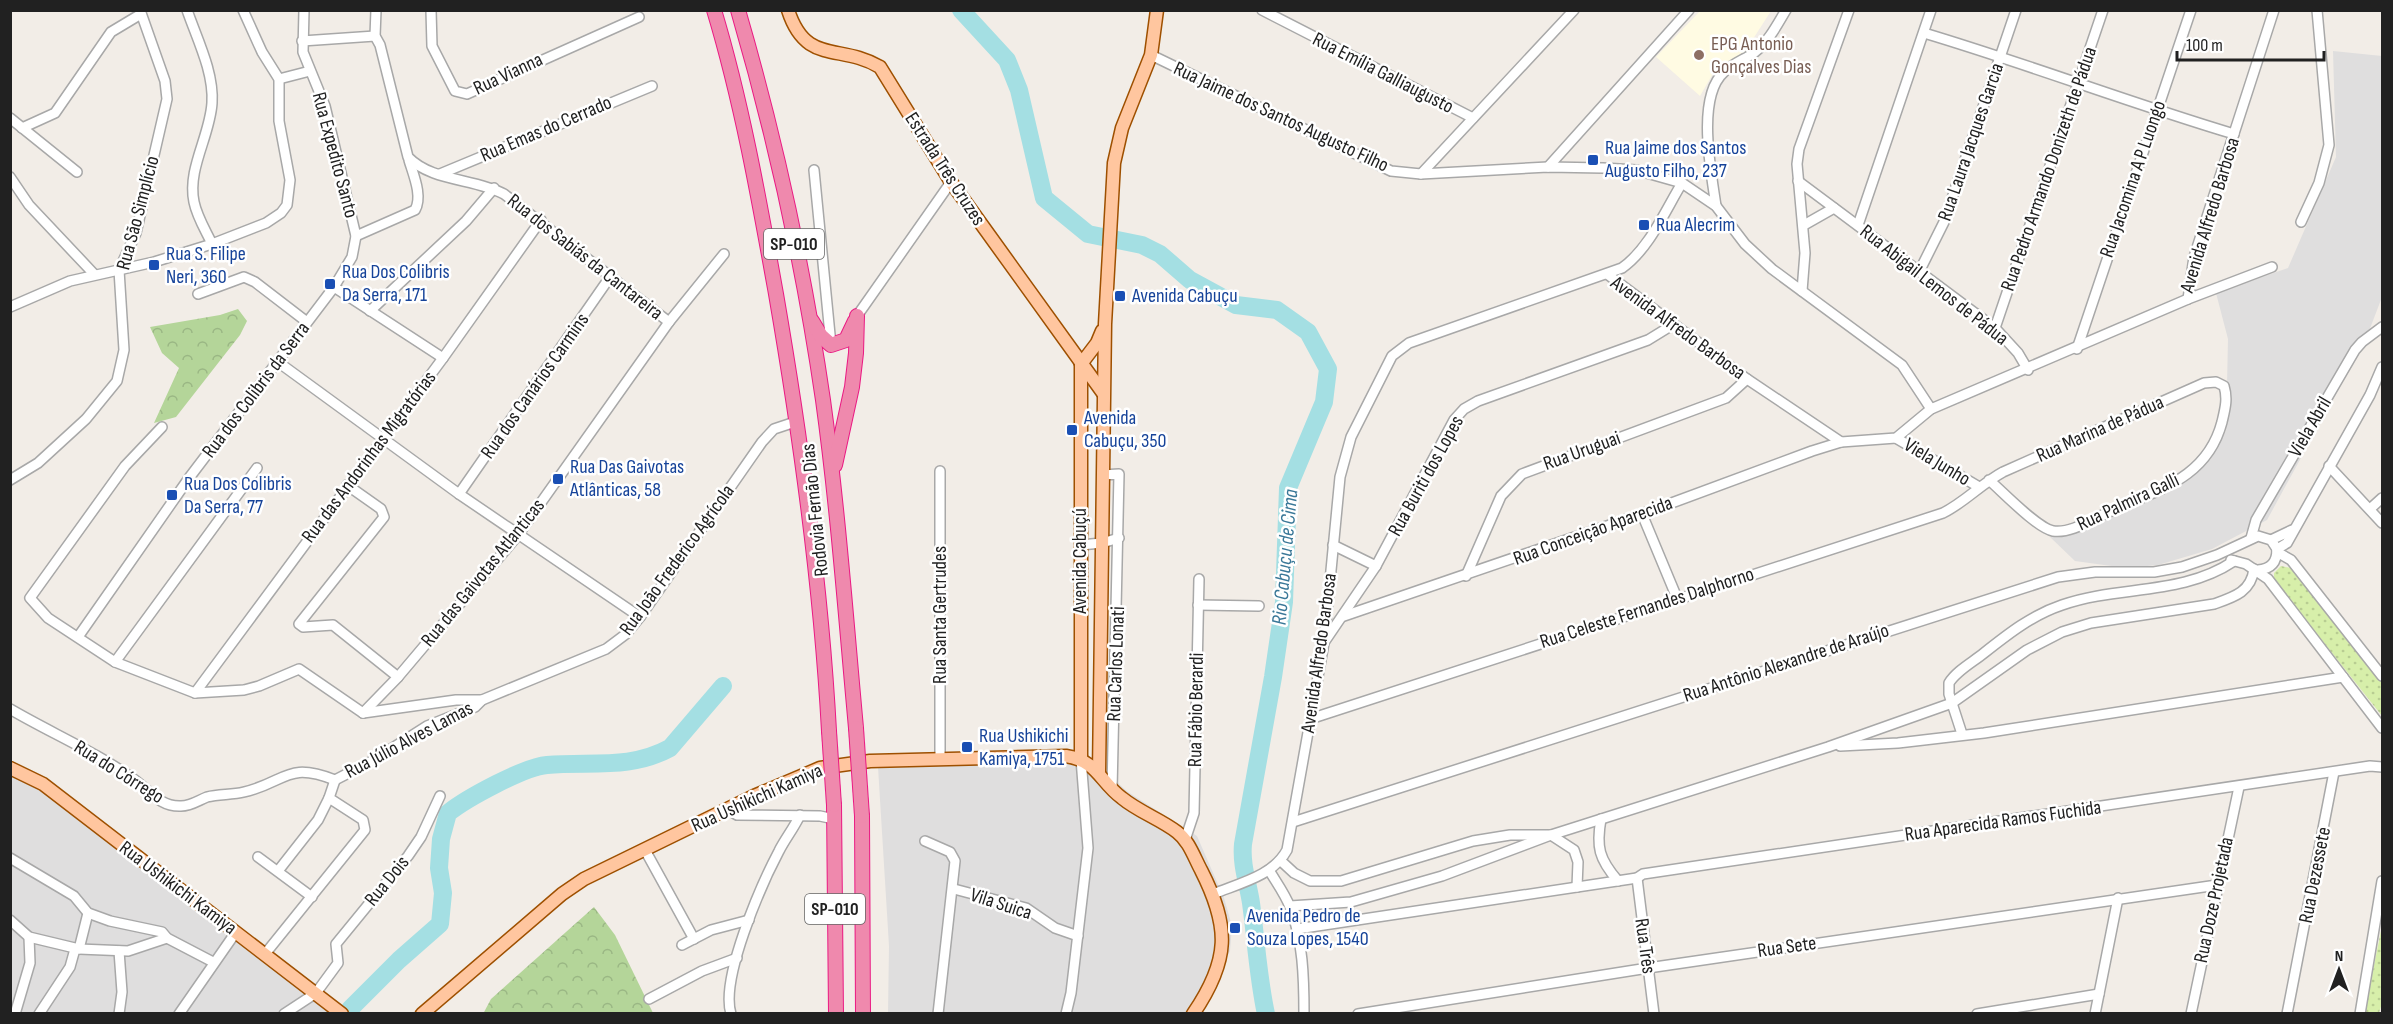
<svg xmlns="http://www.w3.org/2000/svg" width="2393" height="1024" font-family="'Sofia Sans Condensed',sans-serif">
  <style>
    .residential { fill: #dfdede }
    .education { fill: #fffbe3 }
    .grass { fill: url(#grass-dots) }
    .forest { fill: url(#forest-crowns) }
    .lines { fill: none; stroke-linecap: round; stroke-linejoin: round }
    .river { stroke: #a4dfe3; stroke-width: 18 }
    .minor-casing { stroke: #a8a8a8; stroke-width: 12 }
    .major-casing { stroke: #9e5000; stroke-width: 15 }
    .highway-casing { stroke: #ea1a83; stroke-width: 16 }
    .minor { stroke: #fff; stroke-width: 9 }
    .major { stroke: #ffc69f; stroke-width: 12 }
    .highway { stroke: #ef89ad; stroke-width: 14 }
    .highway-bridge-casing { stroke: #ea1a83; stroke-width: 16; stroke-linecap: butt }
    .highway-bridge { stroke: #ef89ad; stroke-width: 14 }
    .education-dot { fill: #8d6e63; stroke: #fff; stroke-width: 2 }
    .transit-dot { fill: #1a4fb4; stroke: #fff; stroke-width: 2 }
    .labels { text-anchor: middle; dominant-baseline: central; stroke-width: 5; stroke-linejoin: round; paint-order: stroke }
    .shield { fill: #fff; stroke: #646464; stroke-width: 1.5 }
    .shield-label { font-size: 18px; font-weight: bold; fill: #212121 }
    .education-label { font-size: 20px; fill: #785e54; stroke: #fff; text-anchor: start }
    .street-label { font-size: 20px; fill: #212121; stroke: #fff }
    .transit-label { font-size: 20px; fill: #164399; stroke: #fff; text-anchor: start }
    .water-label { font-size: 21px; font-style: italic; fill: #3a7898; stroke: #fff }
  </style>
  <defs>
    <pattern id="grass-dots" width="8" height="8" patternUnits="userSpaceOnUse" patternTransform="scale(1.5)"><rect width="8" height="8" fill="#d7efaa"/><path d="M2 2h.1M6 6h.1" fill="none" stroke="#b8cd92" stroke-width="1.8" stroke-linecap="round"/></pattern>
    <pattern id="forest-crowns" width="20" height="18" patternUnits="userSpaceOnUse" patternTransform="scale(1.5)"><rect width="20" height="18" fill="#b4d599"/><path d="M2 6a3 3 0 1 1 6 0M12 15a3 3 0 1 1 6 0" fill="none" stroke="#9ab784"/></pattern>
  </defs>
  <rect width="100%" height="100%" fill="#f2ede7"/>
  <g class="residential">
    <path d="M2333 51 2382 56V297L2366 339 2267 520 2212 549 2158 565 2126 568 2075 561 2050 537 2161 494 2210 460 2226 431 2228 339 2216 293 2288 268 2336 157Z"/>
    <path d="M932 753 1090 758 1128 792 1197 836 1224 898 1232 926 1230 951 1200 1014 888 1013 889 946 878 767Z"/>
    <path d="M10 765 51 782 330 1013H11Z"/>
  </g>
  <path class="education" d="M1700 11H1771L1744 53 1715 70 1700 96 1656 57Z"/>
  <g class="grass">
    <path d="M2281 566 2291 568 2382 681V716L2274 580V573Z"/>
    <path d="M2382 926V1003L2379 1013 2364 1014Z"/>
  </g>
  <g class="forest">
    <path d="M238 309 247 321 240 335 176 417 154 423 179 368 162 353 150 327 220 315Z"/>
    <path d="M594 907 615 935 653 1013 483 1014 491 999Z"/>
  </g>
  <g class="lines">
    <g class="river">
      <path d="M961 10 1007 60 1019 90 1044 198 1088 234 1142 245 1160 254 1190 280 1236 305 1277 310 1308 332 1328 369 1324 402 1288 488 1284 602 1273 677 1243 844C1241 865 1248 883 1251 903 1256 940 1258 977 1266 1014"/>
      <path d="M350 1009 399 960 440 924 443 893 439 868 441 839 448 813C467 798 524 767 547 765 590 761 630 770 670 748L723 686"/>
    </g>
    <defs>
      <g id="minor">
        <path d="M187 10C197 39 214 72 212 103 210 136 187 169 194 202 197 217 206 231 212 244"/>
        <path d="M376 10 375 36 380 45 408 157C432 182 475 178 504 194L669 322"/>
        <path d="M431 10 432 46 455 91 467 94 639 17"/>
        <path d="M1262 10 1473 118"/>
        <path d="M1924 33C2028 64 2130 103 2234 134"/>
        <path d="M302 41 375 36"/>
        <path d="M1151 55 1391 171 1421 174 1548 167 1603 168 1636 170 1682 183 1716 206 1745 244 1772 269 1902 365 1931 409"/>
        <path d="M279 79 310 71"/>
        <path d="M10 118 77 172"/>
        <path d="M22 128 55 113 111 32 141 14"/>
        <path d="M1548 167 1689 10"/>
        <path d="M814 170 831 345"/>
        <path d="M440 174 652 86"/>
        <path d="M1421 174 1574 10"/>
        <path d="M10 177 29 205 94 274"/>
        <path d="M1798 181 1995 328 2018 353 2028 370"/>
        <path d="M1716 206C1711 171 1696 97 1724 72 1733 63 1746 59 1755 52 1769 41 1777 25 1786 10"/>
        <path d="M2301 222 2319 183 2329 145 2317 10"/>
        <path d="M1804 225 1834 208"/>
        <path d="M1858 225 1931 10"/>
        <path d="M356 236 415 210C423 196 413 174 409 160"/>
        <path d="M1920 270 1944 222 2016 10"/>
        <path d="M1607 274 1747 379 1841 442"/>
        <path d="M334 287 443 358"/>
        <path d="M1802 291 1805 253 1797 164 1799 149 1849 10"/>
        <path d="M198 294 244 277 255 282 307 322"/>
        <path d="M2188 299 2194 257 2274 10"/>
        <path d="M10 307 70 281 154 262 212 244 266 223 281 213 287 205 290 180 279 121V79L262 52 243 10"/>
        <path d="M370 311 466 221 494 188"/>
        <path d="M857 316 951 182"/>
        <path d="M1995 328 2103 10"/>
        <path d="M2077 349 2191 10"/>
        <path d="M278 362 459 494 640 617"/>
        <path d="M162 427 125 466 30 598 48 618 115 662 195 693 244 690 259 686 299 669 363 713"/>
        <path d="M1896 438 1979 487"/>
        <path d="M2329 466 2382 523"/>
        <path d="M940 471V759"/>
        <path d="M1102 475 1119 474 1112 790"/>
        <path d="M10 480 38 463 86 419 117 381 124 350 119 270 136 233 167 99 165 81 140 10"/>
        <path d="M347 485 381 509 384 517 299 624 303 627 333 625 398 677"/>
        <path d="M459 494 610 277"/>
        <path d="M2371 508 2382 498"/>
        <path d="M1642 514 1677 598"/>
        <path d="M2251 538 2256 520 2355 350 2362 342 2382 327"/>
        <path d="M2271 540 2292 530"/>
        <path d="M1080 545 1102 543 1119 538"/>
        <path d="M1333 545 1376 566"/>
        <path d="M2277 549 2287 543 2370 395 2382 367"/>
        <path d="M2277 552 2291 560 2382 676"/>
        <path d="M2231 560 2246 564 2268 579 2382 728"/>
        <path d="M2258 570C2271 569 2277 562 2277 549"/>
        <path d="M1466 576 1501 496 1522 474 1726 398 1747 379"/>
        <path d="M1198 605 1259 606"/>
        <path d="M1344 616 1642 514 1812 451 1841 442 1896 438 1931 409 2188 299 2272 267"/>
        <path d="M78 637 189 478 334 287 352 257 356 236 325 106 303 52 304 10"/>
        <path d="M1325 641 1376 566 1454 420 1464 409 1478 401 1648 340 1674 324"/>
        <path d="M115 662 257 468"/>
        <path d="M195 693 443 358 541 220"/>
        <path d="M10 709C51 733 96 752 135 780 150 791 160 807 181 806 191 806 199 800 207 797 219 794 232 795 244 792 287 782 286 761 335 780"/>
        <path d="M363 713 398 677 518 535 669 322 724 254"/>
        <path d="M363 713 456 700H482L606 649 626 634 640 617 762 442 774 429 798 421"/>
        <path d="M1310 719 1943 513C1965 502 1981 484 2003 472L2204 383 2216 382 2224 386C2228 399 2225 409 2222 422 2207 479 2157 490 2109 512 2094 518 2071 534 2053 531 2037 528 2003 492 1989 480"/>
        <path d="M1962 734 1949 694V683C1956 671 1973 662 1984 653 2008 634 2032 615 2062 605 2119 585 2182 596 2234 561"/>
        <path d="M1840 746 1898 743 1984 733 2343 677"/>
        <path d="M335 780 372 761 427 726 475 707 482 700"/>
        <path d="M727 809 737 815 820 816 834 819"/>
        <path d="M1601 819C1596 847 1599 859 1618 881"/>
        <path d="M1293 822 2058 577 2095 572H2154L2182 567 2217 555 2258 536 2271 540 2277 549"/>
        <path d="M1185 840 1194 813 1199 579"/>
        <path d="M925 841 950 852 955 861 938 1014"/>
        <path d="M645 850 694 939"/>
        <path d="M258 857 312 897"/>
        <path d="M10 858 74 896 88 913 110 921 162 932 167 938 213 962"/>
        <path d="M1281 861 1294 873 1310 881H1341L1473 841 1510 835H1551L1574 850 1578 862 1577 887"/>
        <path d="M1269 870C1276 882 1285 894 1290 907 1303 939 1304 979 1304 1014"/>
        <path d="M278 871 318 820 329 798"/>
        <path d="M1637 878 1654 1014"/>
        <path d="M954 889 1026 908 1055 928 1078 936"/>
        <path d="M1213 894C1240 883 1273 876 1287 850L1324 643 1340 477 1351 437 1392 356 1409 343 1622 268C1649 249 1665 211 1682 183"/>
        <path d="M1290 906 1351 902 1442 876 1551 835 1828 747 1952 703 2027 650 2062 632 2091 623 2214 604C2234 597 2251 592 2254 569"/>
        <path d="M10 920 29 937 79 949 128 951 167 938"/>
        <path d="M1297 929 1637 878 1643 874 2370 766 2382 767"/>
        <path d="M682 945 711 930 749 920"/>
        <path d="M79 949 88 913"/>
        <path d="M265 954 365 830 363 820 329 798 335 780"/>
        <path d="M649 999 702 971 737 958"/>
        <path d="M15 1014 30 963 29 937"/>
        <path d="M39 1014 70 967 75 949"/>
        <path d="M119 1014 122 992 119 951"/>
        <path d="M179 1014 236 932"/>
        <path d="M284 1014 316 993 338 963 336 944 408 856 421 837 440 796"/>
        <path d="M731 1014C720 979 761 885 779 851 785 839 794 828 800 815"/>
        <path d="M1066 1014 1071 993 1088 848 1081 759"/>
        <path d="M1358 1014 1648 968 2217 885"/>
        <path d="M1977 1014 2099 994"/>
        <path d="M2095 1014 2118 898"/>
        <path d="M2191 1014 2239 787"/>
        <path d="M2287 1014 2334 772"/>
        <path d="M2360 1014 2382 881"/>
      </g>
      <g id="major">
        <path d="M788 10C806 66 840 43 880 67L951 182 1103 393"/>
        <path d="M1081 364V759"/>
        <path d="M1081 364 1097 343 1102 331"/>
        <path d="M10 768 43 784 342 1014"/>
        <path d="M1099 773 1105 324 1114 163 1122 128 1151 55 1157 10"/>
        <path d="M422 1014 562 894 584 879 754 796 820 768 870 761 1066 756C1098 761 1099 781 1122 798 1139 812 1160 819 1177 832 1189 841 1194 857 1201 870 1230 927 1230 960 1193 1014"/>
      </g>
      <g id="highway">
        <path d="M714 10C742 103 759 199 776 294 801 439 821 583 829 731"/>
        <path d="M738 10C775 137 804 269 823 400 838 509 846 619 856 728"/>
        <path d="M812 321 821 336 831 345 846 340 855 321"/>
        <path d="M835 465 852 387 856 353 857 316"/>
        <path d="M834 805 836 1014"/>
        <path d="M862 816 863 1014"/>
      </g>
    </defs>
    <use href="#minor" class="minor-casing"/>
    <use href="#major" class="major-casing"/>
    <use href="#highway" class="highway-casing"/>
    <use href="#minor" class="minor"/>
    <use href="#major" class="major"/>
    <use href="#highway" class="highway"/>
    <defs>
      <g id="highway-bridge">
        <path d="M856 728 862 816"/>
        <path d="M829 731 834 805"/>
      </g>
    </defs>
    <use href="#highway-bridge" class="highway-bridge-casing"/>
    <use href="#highway-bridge" class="highway-bridge"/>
  </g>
  <circle class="education-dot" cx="1699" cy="55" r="6"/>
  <g class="transit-dot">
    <rect x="1587" y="154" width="12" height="12" rx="3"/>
    <rect x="1638" y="219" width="12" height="12" rx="3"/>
    <rect x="148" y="259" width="12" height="12" rx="3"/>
    <rect x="324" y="278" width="12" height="12" rx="3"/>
    <rect x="1114" y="290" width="12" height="12" rx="3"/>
    <rect x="1066" y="424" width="12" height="12" rx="3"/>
    <rect x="552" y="473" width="12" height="12" rx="3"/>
    <rect x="166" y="489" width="12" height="12" rx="3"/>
    <rect x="961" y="741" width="12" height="12" rx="3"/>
    <rect x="1229" y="922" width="12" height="12" rx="3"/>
  </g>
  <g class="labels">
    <g class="shield">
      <rect x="764" y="229" width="60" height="30" rx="4.5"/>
      <rect x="805" y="894" width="60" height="30" rx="4.5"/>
    </g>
    <g class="shield-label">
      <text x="794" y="244">SP-010</text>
      <text x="835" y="909">SP-010</text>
    </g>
    <g class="education-label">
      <text x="1711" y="44">EPG Antonio<tspan x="1711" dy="23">Gonçalves Dias</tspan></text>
    </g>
    <g class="street-label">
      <text transform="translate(1383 73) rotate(27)">Rua Emília Galliaugusto</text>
      <text transform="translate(508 74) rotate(-25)">Rua Vianna</text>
      <text transform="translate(1281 117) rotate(25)">Rua Jaime dos Santos Augusto Filho</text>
      <text transform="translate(546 129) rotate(-23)">Rua Emas do Cerrado</text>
      <text transform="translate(1971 142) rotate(-71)">Rua Laura Jacques Garcia</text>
      <text transform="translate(335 155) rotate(75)">Rua Expedito Santo</text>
      <text transform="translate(945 169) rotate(57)">Estrada Três Cruzes</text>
      <text transform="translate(2049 169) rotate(-71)">Rua Pedro Armando Donizeth de Pádua</text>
      <text transform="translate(2133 179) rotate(-71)">Rua Jacomina A P Luongo</text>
      <text transform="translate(138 213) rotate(-75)">Rua São Simplício</text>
      <text transform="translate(2210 215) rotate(-73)">Avenida Alfredo Barbosa</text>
      <text transform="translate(585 257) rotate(38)">Rua dos Sabiás da Cantareira</text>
      <text transform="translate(1934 285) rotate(38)">Rua Abigail Lemos de Pádua</text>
      <text transform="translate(1678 328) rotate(36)">Avenida Alfredo Barbosa</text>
      <text transform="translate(535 386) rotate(-55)">Rua dos Canários Carmins</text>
      <text transform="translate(256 390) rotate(-53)">Rua dos Colibris da Serra</text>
      <text transform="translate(2310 427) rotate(-60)">Viela Abril</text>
      <text transform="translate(2100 429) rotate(-24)">Rua Marina de Pádua</text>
      <text transform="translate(1582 451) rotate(-20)">Rua Uruguai</text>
      <text transform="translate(369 457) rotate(-53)">Rua das Andorinhas Migratórias</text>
      <text transform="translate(1937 462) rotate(31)">Viela Junho</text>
      <text transform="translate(1426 476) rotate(-61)">Rua Buriti dos Lopes</text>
      <text transform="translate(2128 502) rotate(-25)">Rua Palmira Galli</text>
      <text transform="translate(815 510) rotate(-96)">Rodovia Fernão Dias</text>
      <text transform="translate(1593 531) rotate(-20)">Rua Conceição Aparecida</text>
      <text transform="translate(677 560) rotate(-54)">Rua João Frederico Agrícola</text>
      <text transform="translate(1080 561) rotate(-90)">Avenida Cabuçú</text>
      <text transform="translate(483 573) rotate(-51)">Rua das Gaivotas Atlanticas</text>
      <text transform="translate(1647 608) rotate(-18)">Rua Celeste Fernandes Dalphorno</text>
      <text transform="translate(940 615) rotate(-90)">Rua Santa Gertrudes</text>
      <text transform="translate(1319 653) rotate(-82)">Avenida Alfredo Barbosa</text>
      <text transform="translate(1786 663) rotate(-18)">Rua Antônio Alexandre de Araújo</text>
      <text transform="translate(1116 664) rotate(-88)">Rua Carlos Lonati</text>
      <text transform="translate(1196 710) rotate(-89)">Rua Fábio Berardi</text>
      <text transform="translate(409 740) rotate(-28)">Rua Júlio Alves Lamas</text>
      <text transform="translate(119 772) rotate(32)">Rua do Córrego</text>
      <text transform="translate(757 798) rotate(-24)">Rua Ushikichi Kamiya</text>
      <text transform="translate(2003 821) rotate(-8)">Rua Aparecida Ramos Fuchida</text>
      <text transform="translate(2315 875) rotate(-79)">Rua Dezessete</text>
      <text transform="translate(387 881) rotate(-51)">Rua Dois</text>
      <text transform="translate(178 888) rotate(37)">Rua Ushikichi Kamiya</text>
      <text transform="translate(2214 900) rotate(-78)">Rua Doze Projetada</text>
      <text transform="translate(1001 904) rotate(18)">Vila Suica</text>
      <text transform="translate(1645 946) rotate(82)">Rua Três</text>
      <text transform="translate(1787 947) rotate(-8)">Rua Sete</text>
    </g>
    <g class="transit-label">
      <text x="1605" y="148">Rua Jaime dos Santos<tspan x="1605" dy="23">Augusto Filho, 237</tspan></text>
      <text x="1656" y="225">Rua Alecrim</text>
      <text x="166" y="254">Rua S. Filipe<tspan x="166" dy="23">Neri, 360</tspan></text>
      <text x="342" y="272">Rua Dos Colibris<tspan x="342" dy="23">Da Serra, 171</tspan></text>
      <text x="1132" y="296">Avenida Cabuçu</text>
      <text x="1084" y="418">Avenida<tspan x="1084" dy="23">Cabuçu, 350</tspan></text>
      <text x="570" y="467">Rua Das Gaivotas<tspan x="570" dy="23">Atlânticas, 58</tspan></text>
      <text x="184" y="484">Rua Dos Colibris<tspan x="184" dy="23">Da Serra, 77</tspan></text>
      <text x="979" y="736">Rua Ushikichi<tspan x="979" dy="23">Kamiya, 1751</tspan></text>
      <text x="1247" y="916">Avenida Pedro de<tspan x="1247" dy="23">Souza Lopes, 1540</tspan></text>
    </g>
    <g class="water-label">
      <text transform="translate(1285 557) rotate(-85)">Rio Cabuçu de Cima</text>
    </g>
  </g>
  <rect width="2393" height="1024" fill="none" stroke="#212121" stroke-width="24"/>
  <g transform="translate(2339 970)" stroke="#ffffff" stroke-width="4.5" paint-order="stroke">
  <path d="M0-4.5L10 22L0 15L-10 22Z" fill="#212121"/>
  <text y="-9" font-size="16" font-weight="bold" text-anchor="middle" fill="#212121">N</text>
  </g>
  <path d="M2177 51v9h147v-9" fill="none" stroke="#212121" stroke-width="3"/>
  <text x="2186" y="51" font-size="18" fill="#212121" stroke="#ffffff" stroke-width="4.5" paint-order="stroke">100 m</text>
</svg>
